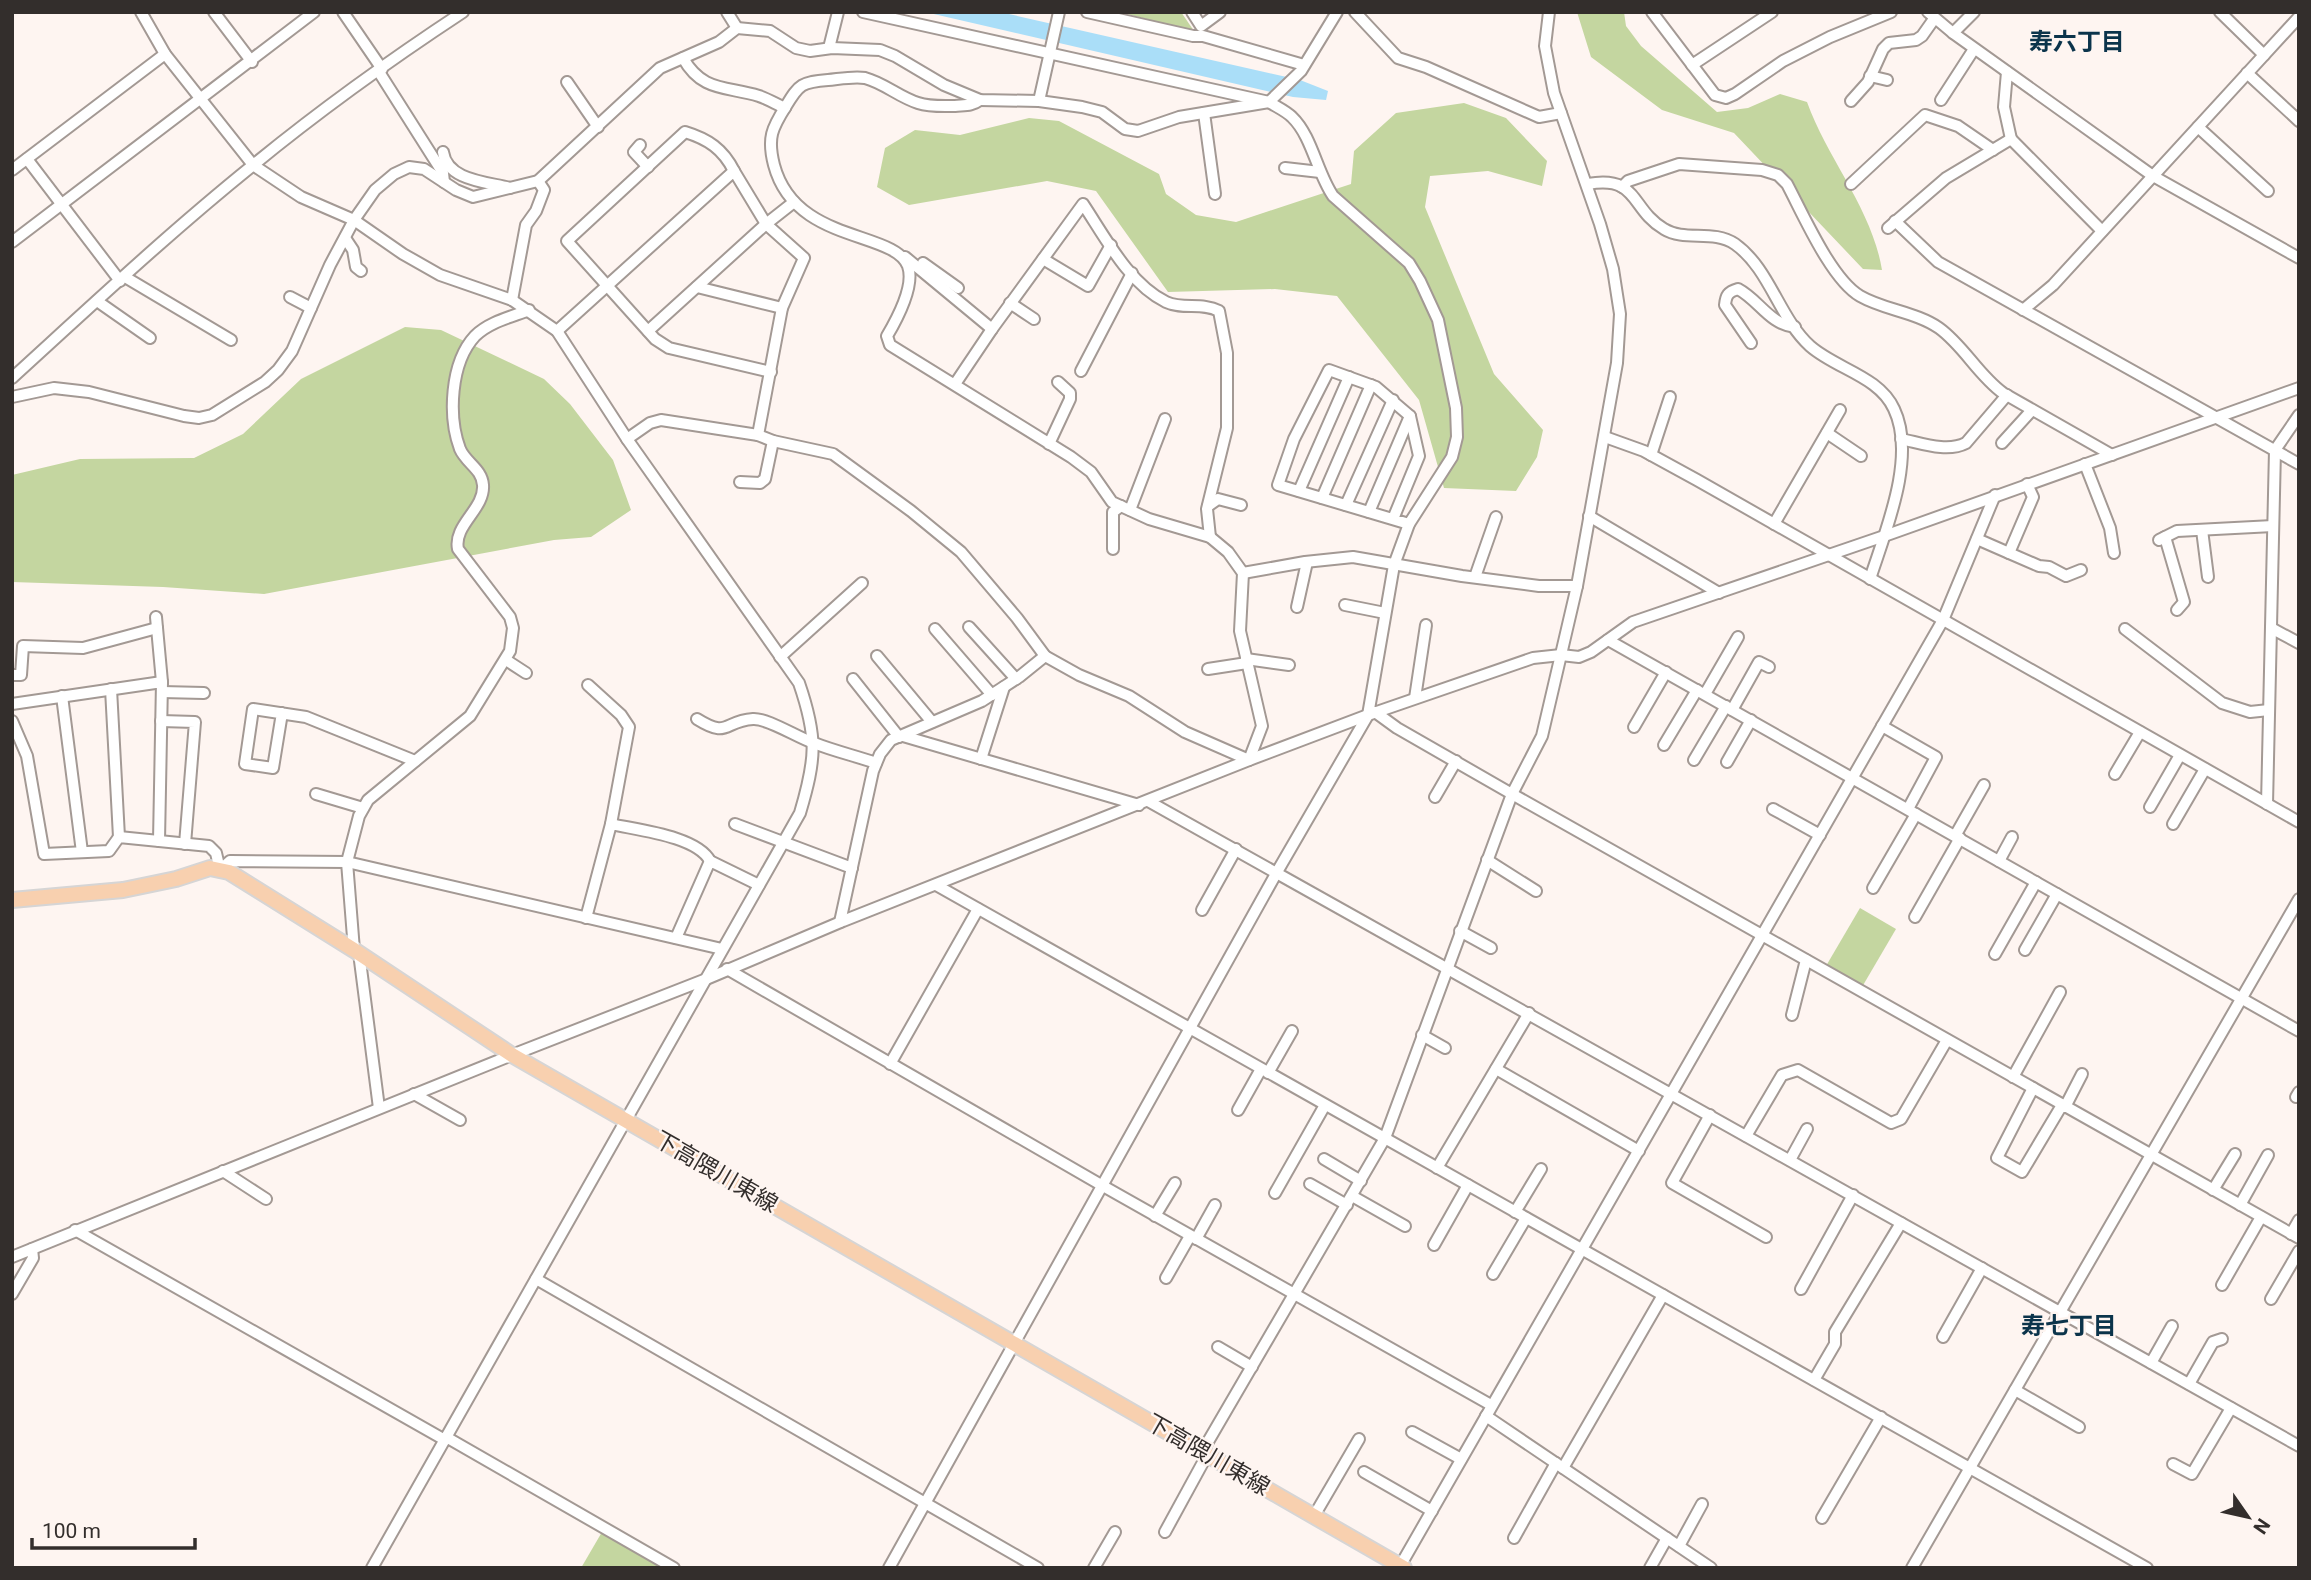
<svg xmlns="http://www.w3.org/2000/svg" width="2311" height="1580" font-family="Roboto,'Noto Sans JP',sans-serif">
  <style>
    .green { fill: #c4d6a0 }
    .water { fill: #aadef8 }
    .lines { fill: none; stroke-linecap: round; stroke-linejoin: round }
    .minor-casing { stroke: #a39994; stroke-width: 14 }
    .major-casing { stroke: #d6d5d5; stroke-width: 18 }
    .minor { stroke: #fff; stroke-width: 10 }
    .major { stroke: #f8d0af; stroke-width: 14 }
    .labels { text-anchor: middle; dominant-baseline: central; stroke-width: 5; stroke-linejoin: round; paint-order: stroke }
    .street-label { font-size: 23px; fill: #332e2c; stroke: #fef5f1 }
    .neighbourhood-label { font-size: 24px; font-weight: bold; fill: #0b344b; stroke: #fef5f1 }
  </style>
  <rect width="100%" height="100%" fill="#fef5f1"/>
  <g class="green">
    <path d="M1119 12H1181L1194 31Z"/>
    <path d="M1577 12H1624L1626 26 1641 46 1717 112 1748 108 1780 94 1807 102C1828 160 1872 209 1882 270L1863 269 1734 133 1662 110 1591 57Z"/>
    <path d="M1464 103 1506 118 1547 161 1542 186 1488 171 1430 176 1425 207 1494 374 1543 430 1537 457 1516 491 1444 488 1419 400 1337 296 1275 289 1168 292 1096 191 1047 181 909 205 877 187 885 148 915 130 960 135 1029 118 1059 121 1159 174 1166 194 1196 215 1236 222 1351 184 1354 151 1396 113Z"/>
    <path d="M405 327 441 330 544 379 570 404 613 460 631 510 591 537 554 540 264 594 163 587 12 582V475L80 459 194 458 243 434 301 379Z"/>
    <path d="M1860 908 1896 929 1862 987 1826 966Z"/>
    <path d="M602 1532 667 1568H581Z"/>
  </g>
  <path class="water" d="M925 12H1000L1300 80 1328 91 1326 100 1293 97Z"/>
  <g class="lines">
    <defs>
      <g id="minor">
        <path d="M141 12 165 54 253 165 301 197 354 220 403 254 440 275 512 300 557 331 627 439 799 683C818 738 816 759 800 813L372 1568"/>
        <path d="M214 12 252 62"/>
        <path d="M343 12 382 69"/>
        <path d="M727 12 737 28"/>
        <path d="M863 12 1269 102C1277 107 1286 111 1292 117 1312 136 1317 173 1333 196L1409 263 1420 281 1438 320 1456 408 1457 437 1452 457 1409 524 1394 565 1368 715 1277 872 889 1568"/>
        <path d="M1087 12 1193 36H1203L1304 65"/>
        <path d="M1192 12 1201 26 1220 12"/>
        <path d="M1355 12 1398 58 1426 67 1539 117 1561 113"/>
        <path d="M1652 12 1715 95 1726 98 1735 94 1783 61 1830 37 1891 12"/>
        <path d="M1928 12 1953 33 2153 176 2299 258"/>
        <path d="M2220 12 2264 55 2299 17"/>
        <path d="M1953 33 1974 12"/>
        <path d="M829 48 838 12"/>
        <path d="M683 58C702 92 726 86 759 96 768 99 776 104 785 108"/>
        <path d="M1692 65 1772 12"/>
        <path d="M379 72 443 173 444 182"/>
        <path d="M2007 72 2004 107 2011 139"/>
        <path d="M2247 73 2299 121"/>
        <path d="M1870 76 1887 80"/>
        <path d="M567 82 598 127"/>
        <path d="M1941 100 1974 49"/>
        <path d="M1039 101 1059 12"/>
        <path d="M1851 101 1868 82 1883 49 1889 43 1916 40 1922 36 1934 19"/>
        <path d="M1204 113 1215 194"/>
        <path d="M2198 127 2268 191"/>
        <path d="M640 145 634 152 648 167"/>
        <path d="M443 152C447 181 488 182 510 188"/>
        <path d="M27 159 120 281"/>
        <path d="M1285 168 1320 172"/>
        <path d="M12 170 165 54"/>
        <path d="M734 171C723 149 708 139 685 132L567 241 655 339 669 348 771 372"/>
        <path d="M1588 184C1639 175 1630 209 1664 229 1685 242 1713 229 1735 244 1770 269 1779 318 1810 346 1836 369 1879 376 1894 409 1917 457 1885 532 1870 579"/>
        <path d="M1851 184 1925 115 1958 126 1993 150"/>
        <path d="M1622 187 1628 181 1679 164 1762 170 1778 175 1787 184C1803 214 1831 279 1860 296 1884 310 1916 312 1939 328 1964 346 1978 375 2003 393L2112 455"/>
        <path d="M1895 221 1938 262 2299 464"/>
        <path d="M1888 228 1946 178 2011 139 2102 231"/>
        <path d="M345 238 353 250 356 267 361 271"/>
        <path d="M12 242 314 12"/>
        <path d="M905 257 992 329"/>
        <path d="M1043 259 1088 286 1111 245"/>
        <path d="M923 263 958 288"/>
        <path d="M125 277 231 340"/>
        <path d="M697 287 782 308"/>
        <path d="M290 297 311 308"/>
        <path d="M512 300 526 225 536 211 544 190 538 181"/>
        <path d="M97 301 150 338"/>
        <path d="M1010 303 1034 319"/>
        <path d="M2023 310 2053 285 2264 55"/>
        <path d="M557 331 734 171 766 224 804 258 782 308 758 435"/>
        <path d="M648 331 766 224 794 202"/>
        <path d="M1751 343 1725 305C1726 295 1728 292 1738 289 1759 300 1769 324 1795 327"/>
        <path d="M1081 371 1132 273"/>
        <path d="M12 378C91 306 169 233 252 166 319 111 390 60 463 12"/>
        <path d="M955 384 992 329 1083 204C1105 237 1129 284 1166 302 1183 310 1202 302 1219 311L1227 353V428L1207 509 1210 537"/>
        <path d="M12 397 54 388 89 392 184 416 199 418 212 415 265 382 278 370 292 351 330 265 354 220 375 190 394 174 409 167 424 169 456 190 473 197 538 181 660 68 719 42 737 28 770 31 796 48 810 51 832 48 880 50 895 56 944 85 980 100 1039 101 1082 107 1102 112 1125 129 1138 131 1179 117 1269 102 1301 71 1337 12"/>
        <path d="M1827 433 1861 456"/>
        <path d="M1605 437 1644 451 1697 480 2299 822"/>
        <path d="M627 439 650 423 661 420 758 435 773 441 833 454 911 511 961 552 1017 618 1045 656 1079 675 1129 696 1185 732 1249 760 1262 726 1240 631 1243 573 1228 552 1210 537 1149 519 1112 502 1091 472 1071 457 890 345 887 336C897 319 915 286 908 266 894 230 795 244 774 165 767 138 772 128 786 106 799 84 802 82 828 80 839 79 854 76 865 78 884 83 899 97 918 103 930 107 942 106 955 106 965 105 972 106 980 100"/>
        <path d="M1901 439C1921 443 1947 453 1966 443L2007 395"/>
        <path d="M2002 443 2032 410"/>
        <path d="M1049 444 1070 399V393L1058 382"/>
        <path d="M1651 455 1670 397"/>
        <path d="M2085 464 2110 528 2114 553"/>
        <path d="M740 482 760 483 765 479 773 441"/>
        <path d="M1299 491 1349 377"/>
        <path d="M1322 498 1371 385"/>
        <path d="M1346 505 1393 400"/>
        <path d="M1208 506 1218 499 1241 505"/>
        <path d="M1130 510 1165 419"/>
        <path d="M1369 512 1410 416"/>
        <path d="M1589 516 1719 593"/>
        <path d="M1393 519 1419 456 1410 416 1376 387 1329 370 1294 439 1278 485 1409 524"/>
        <path d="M1774 524 1840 410"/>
        <path d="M2202 530 2208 577"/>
        <path d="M2165 537 2184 602 2177 610"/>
        <path d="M1977 539 2009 553 2033 497 2027 484"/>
        <path d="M2159 540 2177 531 2273 526"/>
        <path d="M1113 549V512L1121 506"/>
        <path d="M2009 553 2039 566 2049 567 2066 576 2081 570"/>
        <path d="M1243 573 1305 562 1353 557 1462 576 1539 586H1577"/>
        <path d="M1475 577 1496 517"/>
        <path d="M1345 605 1385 613"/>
        <path d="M1297 607 1307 562"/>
        <path d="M156 617 162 682"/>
        <path d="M969 627 1016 679"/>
        <path d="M2271 628 2299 643"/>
        <path d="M935 629 992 695"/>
        <path d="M2125 629 2222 703 2250 712 2269 710"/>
        <path d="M1608 640 2299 1031"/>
        <path d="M877 656 932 722"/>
        <path d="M780 657 862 583"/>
        <path d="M1246 659 1289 665"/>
        <path d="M506 660 526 673"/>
        <path d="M1208 669 1247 663"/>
        <path d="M12 675H21L23 646 83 648 157 628"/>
        <path d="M853 679 899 737"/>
        <path d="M588 685 621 715 629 727 611 824"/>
        <path d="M111 689 119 837"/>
        <path d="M162 692 204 693"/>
        <path d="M1705 694 1738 637"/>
        <path d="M62 696 82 852"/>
        <path d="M1415 698 1426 625"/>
        <path d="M12 704 162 682 159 841"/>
        <path d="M1732 710 1759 662 1769 667"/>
        <path d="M1375 712 1397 728 1512 794 2299 1238"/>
        <path d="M282 713 273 768 245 764 253 709 306 717 415 761"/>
        <path d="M697 719C729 739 723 721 753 719 768 718 798 738 814 743 834 751 856 756 876 763"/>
        <path d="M12 721 27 756 44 854 109 851 119 837 209 846 216 853 220 870 230 861 347 862 722 949"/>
        <path d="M161 721 195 722 185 844"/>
        <path d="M1882 726 1936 757 1908 809"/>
        <path d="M1634 727 1666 672"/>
        <path d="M903 736 1139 805"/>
        <path d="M1664 745 1697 690"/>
        <path d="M981 759 1004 687"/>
        <path d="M1694 760 1726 706"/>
        <path d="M1727 762 1751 720"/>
        <path d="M2115 774 2140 732"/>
        <path d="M316 794 363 808"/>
        <path d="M1435 797 1456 761"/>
        <path d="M1148 801 2299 1446"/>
        <path d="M2267 804 2275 450 2299 415"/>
        <path d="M2150 807 2180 755"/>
        <path d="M1773 809 1820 835"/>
        <path d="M735 824 852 868"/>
        <path d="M2173 824 2205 769"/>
        <path d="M1955 836 1984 785"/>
        <path d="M1487 860 1536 891"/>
        <path d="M1999 861 2012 837"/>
        <path d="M936 885 2147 1568"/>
        <path d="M1873 888 1916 814"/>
        <path d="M1202 910 1236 849"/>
        <path d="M1915 917 1960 838"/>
        <path d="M586 918 611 824C637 830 697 836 710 861"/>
        <path d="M840 922 873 771 880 754 891 740 982 701 1019 677 1045 656"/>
        <path d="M1460 931 1491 948"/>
        <path d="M676 938 710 861 759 885"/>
        <path d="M354 950 347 862 359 816 368 800 470 716 510 651 513 628 510 617 458 549C453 525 485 509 483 485 482 469 466 463 460 449 448 417 450 363 475 336 489 322 511 317 529 310"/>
        <path d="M2025 950 2057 894"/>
        <path d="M359 953 379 1108"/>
        <path d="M1995 954 2036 882"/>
        <path d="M727 969 1103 1186 1491 1405"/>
        <path d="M1792 1015 1806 960"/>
        <path d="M1422 1035 1445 1048"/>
        <path d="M890 1064 978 909"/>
        <path d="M1496 1069 1639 1151"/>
        <path d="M1268 1073 1292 1031"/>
        <path d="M2013 1077 2060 992"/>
        <path d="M2033 1088 1997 1158 2022 1172 2062 1105"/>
        <path d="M414 1094 460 1120"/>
        <path d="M2296 1097 2299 1092"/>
        <path d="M2065 1107 2082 1074"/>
        <path d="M1238 1110 1261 1069"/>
        <path d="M1710 1115 1672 1183 1766 1237"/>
        <path d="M1746 1136 1782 1075 1798 1070 1891 1123 1901 1119 1947 1040"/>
        <path d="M1324 1159 1361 1181"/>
        <path d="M1790 1160 1807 1129"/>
        <path d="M1437 1168 1529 1013"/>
        <path d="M223 1171 266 1199"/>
        <path d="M1310 1184 1347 1205"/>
        <path d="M2213 1190 2235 1154"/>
        <path d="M1275 1193 1325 1105"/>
        <path d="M1352 1196 1405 1226"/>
        <path d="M2240 1205 2268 1155"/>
        <path d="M1515 1212 1541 1169"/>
        <path d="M1155 1216 1175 1183"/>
        <path d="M75 1230 445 1440"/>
        <path d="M2291 1234 2299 1220"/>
        <path d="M1196 1239 1215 1205"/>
        <path d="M1434 1245 1468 1185"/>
        <path d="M12 1257 512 1055 704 980 843 921 1249 760 1368 715 1533 658 1561 655 1579 657 1591 652 1633 622 1890 534 2299 388"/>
        <path d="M1493 1274 1526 1218"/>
        <path d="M1166 1278 1190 1236"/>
        <path d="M536 1279 1038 1568"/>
        <path d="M2222 1285 2261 1217"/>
        <path d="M1801 1289 1853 1195"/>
        <path d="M12 1294 33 1258 32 1249"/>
        <path d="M2271 1299 2299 1251"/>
        <path d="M1943 1337 1982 1268"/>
        <path d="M1218 1347 1252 1367"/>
        <path d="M2151 1363 2172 1326"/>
        <path d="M1814 1380 1835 1344V1332L1901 1223"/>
        <path d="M2189 1384 2213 1342 2222 1339"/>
        <path d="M2015 1390 2079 1427"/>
        <path d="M1486 1416 1711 1568"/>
        <path d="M1412 1432 1461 1459"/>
        <path d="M446 1437 674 1568"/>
        <path d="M1202 1452 1385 1138 1512 794 1542 736 1577 586 1617 363 1620 314 1613 269 1600 224 1554 93 1545 46 1549 12"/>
        <path d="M2173 1464 2192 1474 2231 1408"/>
        <path d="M1563 1468 1663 1295"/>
        <path d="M1364 1472 1432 1511"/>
        <path d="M1314 1516 1359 1439"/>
        <path d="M1822 1518 1881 1417"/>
        <path d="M1165 1532 1207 1455"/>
        <path d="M1514 1538 1556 1463"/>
        <path d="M1679 1546 1702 1504"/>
        <path d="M1094 1568 1115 1532"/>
        <path d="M1399 1568 1943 620 1995 495"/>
        <path d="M1650 1568 1667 1538"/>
        <path d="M1912 1568 2299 899"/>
      </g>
      <path id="major" d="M12 900 123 890 176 879 210 868 229 872 354 950 512 1055 1404 1568"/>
    </defs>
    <use href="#minor" class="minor-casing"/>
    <use href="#major" class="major-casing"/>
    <use href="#minor" class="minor"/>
    <use href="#major" class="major"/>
  </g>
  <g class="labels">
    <g class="street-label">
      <text transform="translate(716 1172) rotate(30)">下高隈川東線</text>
      <text transform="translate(1208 1455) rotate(30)">下高隈川東線</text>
    </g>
    <g class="neighbourhood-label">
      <text x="2077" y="42">寿六丁目</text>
      <text x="2069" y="1326">寿七丁目</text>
    </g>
  </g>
  <rect width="2311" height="1580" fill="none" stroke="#332e2c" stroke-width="28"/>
  <g transform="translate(2248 1517) rotate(124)" stroke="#fef5f1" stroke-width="5" paint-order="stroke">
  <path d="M0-5L12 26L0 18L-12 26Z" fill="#332e2c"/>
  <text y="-10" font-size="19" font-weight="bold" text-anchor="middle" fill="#332e2c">N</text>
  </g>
  <path d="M32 1538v10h163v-10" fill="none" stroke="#332e2c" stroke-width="3.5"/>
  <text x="42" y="1538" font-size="21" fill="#332e2c" stroke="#fef5f1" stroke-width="5" paint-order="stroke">100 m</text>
</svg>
